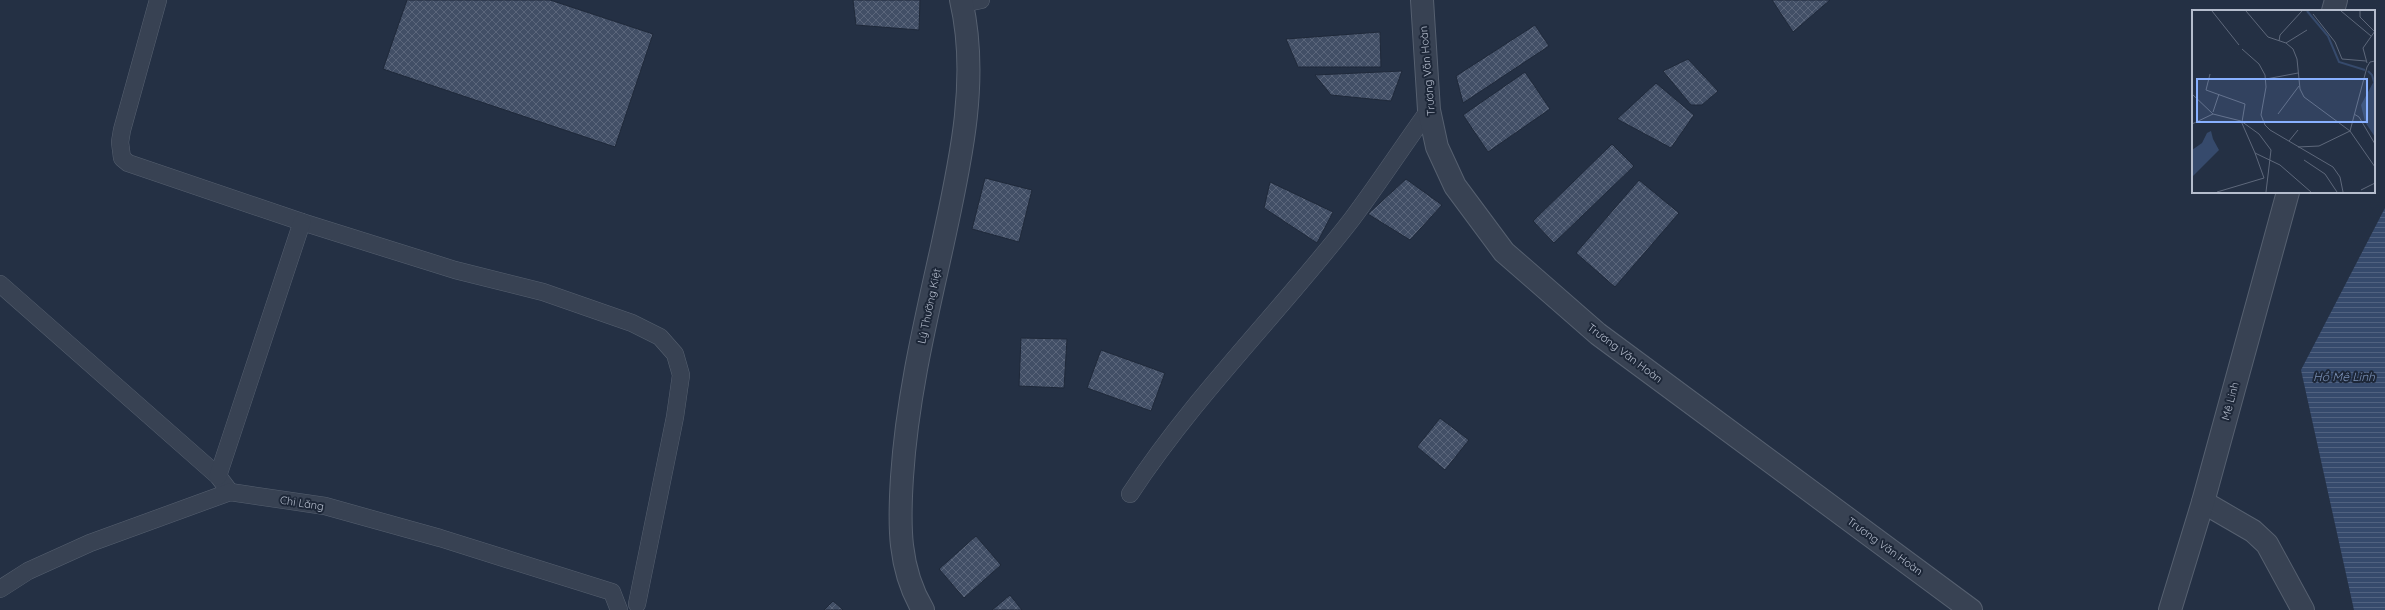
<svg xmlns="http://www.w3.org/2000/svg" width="2385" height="610" font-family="Quicksand,sans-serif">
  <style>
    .water { fill: url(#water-rules) }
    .building { fill: url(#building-cross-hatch); stroke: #1f293a }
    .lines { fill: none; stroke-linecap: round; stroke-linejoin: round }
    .service-casing { stroke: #566070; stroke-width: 18 }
    .minor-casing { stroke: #566070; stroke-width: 24 }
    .tertiary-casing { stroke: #566070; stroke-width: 24 }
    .service { stroke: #384253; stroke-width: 17 }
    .minor { stroke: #384253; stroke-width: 22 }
    .tertiary { stroke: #384253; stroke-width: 22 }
    .labels { text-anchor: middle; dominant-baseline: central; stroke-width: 4; stroke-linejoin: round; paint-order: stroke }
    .street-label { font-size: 11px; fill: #b5bdcd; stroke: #1d2738 }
    .water-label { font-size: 12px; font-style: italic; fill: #7b91b7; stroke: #1d2738 }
    .inset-river { fill: none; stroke: #364a6c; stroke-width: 2 }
    .inset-road { fill: none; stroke: #5e687b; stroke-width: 1 }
    .view { fill: #88b0ff; fill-opacity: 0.15; stroke: #88b0ff; stroke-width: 2 }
    .inset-edge { fill: none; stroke: #b5bdcd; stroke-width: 2 }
  </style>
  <defs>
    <pattern id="water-rules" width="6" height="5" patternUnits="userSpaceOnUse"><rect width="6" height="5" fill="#364a6c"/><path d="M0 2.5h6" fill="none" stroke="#516280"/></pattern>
    <pattern id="building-cross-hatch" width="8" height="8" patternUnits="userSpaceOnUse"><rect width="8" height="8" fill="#424f66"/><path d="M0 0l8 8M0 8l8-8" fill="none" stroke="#5b667b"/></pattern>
  </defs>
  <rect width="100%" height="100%" fill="#243044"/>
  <path class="water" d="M2385 208V610H2354L2301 370Z"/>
  <g class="building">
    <path d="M407 0H550L653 34 615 147 383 69Z"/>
    <path d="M853 0H920L919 30 856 25Z"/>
    <path d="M1772 0H1830L1793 32Z"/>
    <path d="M1535 25 1549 46 1463 103 1456 76Z"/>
    <path d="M1380 32 1381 67H1298L1286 39Z"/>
    <path d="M1688 59 1718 91 1702 105H1691L1663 71Z"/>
    <path d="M1402 71 1391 101 1331 95 1315 75Z"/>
    <path d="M1525 72 1550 109 1488 152 1463 115Z"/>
    <path d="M1656 83 1694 115 1671 148 1617 119Z"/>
    <path d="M1612 144 1634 166 1554 243 1533 221Z"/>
    <path d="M985 178 1032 190 1019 242 972 229Z"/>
    <path d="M1406 179 1442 205 1410 240 1368 214Z"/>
    <path d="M1639 180 1679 213 1615 287 1576 253Z"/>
    <path d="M1270 182 1333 212 1317 243 1264 208Z"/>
    <path d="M1021 338 1067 339 1064 388 1019 386Z"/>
    <path d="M1101 350 1165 373 1151 411 1087 388Z"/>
    <path d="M1440 418 1469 440 1445 470 1417 447Z"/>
    <path d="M976 536 1001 565 964 598 939 569Z"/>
    <path d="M1010 595 1022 610H992Z"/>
    <path d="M833 601 843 610H824Z"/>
  </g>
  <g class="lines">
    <defs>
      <g id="service">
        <path d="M158 0 122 130 120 142 122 158 128 163 302 222 455 270 543 292 632 323 660 337 675 354 681 375 675 417 637 604"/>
        <path d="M962 4 981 0"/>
        <path d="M0 284 218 476 230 492"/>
        <path d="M218 476 302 222"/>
        <path d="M1130 494C1195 395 1280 312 1352 219 1379 183 1403 146 1429 110"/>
        <path d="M0 589 28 571 90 543 230 492 325 506 440 538 612 592 619 610"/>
      </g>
      <g id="minor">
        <path d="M1422 0 1429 110 1437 147 1455 186 1504 252 1598 334 1971 610"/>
        <path d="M2203 502 2253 531 2267 544 2303 610"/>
        <path d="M923 610C898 568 899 524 902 477 907 399 925 323 942 247 959 168 980 81 961 0"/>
      </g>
      <g id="tertiary">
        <path d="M2333 11 2336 0"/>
        <path d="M2170 610 2203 502 2288 192"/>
      </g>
    </defs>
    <use href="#service" class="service-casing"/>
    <use href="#minor" class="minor-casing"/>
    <use href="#tertiary" class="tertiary-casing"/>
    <use href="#service" class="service"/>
    <use href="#minor" class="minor"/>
    <use href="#tertiary" class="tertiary"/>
  </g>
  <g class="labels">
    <g class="street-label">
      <text transform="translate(1427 71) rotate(-95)">Trương Văn Hoàn</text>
      <text transform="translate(929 306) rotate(-78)">Lý Thường Kiệt</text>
      <text transform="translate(1625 353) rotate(37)">Trương Văn Hoàn</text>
      <text transform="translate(2230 401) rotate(-75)">Mê Linh</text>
      <text transform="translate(302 503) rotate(9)">Chi Lăng</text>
      <text transform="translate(1885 546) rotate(36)">Trương Văn Hoàn</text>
    </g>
    <g class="water-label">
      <text x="2344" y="376">Hồ Mê Linh</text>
    </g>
  </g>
  <g transform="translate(2192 10)">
    <rect width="183" height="183" fill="#243044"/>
    <path d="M183 69V127L173 112 169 95ZM19 121 21 129 27 140 0 167V140L10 133 15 123Z" fill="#364a6c"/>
    <path class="inset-river" d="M115 1 136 26 147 52 173 60M176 61 180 65 182 72"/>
    <path class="inset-road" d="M20 1 47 35M54 1 76 27 94 33 101 39 105 49 108 79 112 87 158 121 127 136 106 137M149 1 179 26M168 1V7L183 22M121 4 143 32 150 49 174 51M87 31 88 25 110 1M94 33 115 20M50 39 67 54 73 65 74 77 69 105 73 115 78 120 141 157 148 167 151 182M183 51 178 52 175 57 158 121 183 157M175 53 171 38 183 21M18 64 14 80 53 94 50 112M74 69 106 63M0 84 21 104M21 102 27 84M86 104 107 76M162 104 167 107 183 134M49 111 67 124 79 140 74 182M0 114 21 104 49 111 63 143 88 155 119 182M97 131 106 120M63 143 72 168M112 150 133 164 145 182M169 180 183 173M25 182 72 168"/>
    <path class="view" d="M5 69H175V112H5Z"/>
    <rect width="183" height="183" class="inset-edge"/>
  </g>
</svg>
